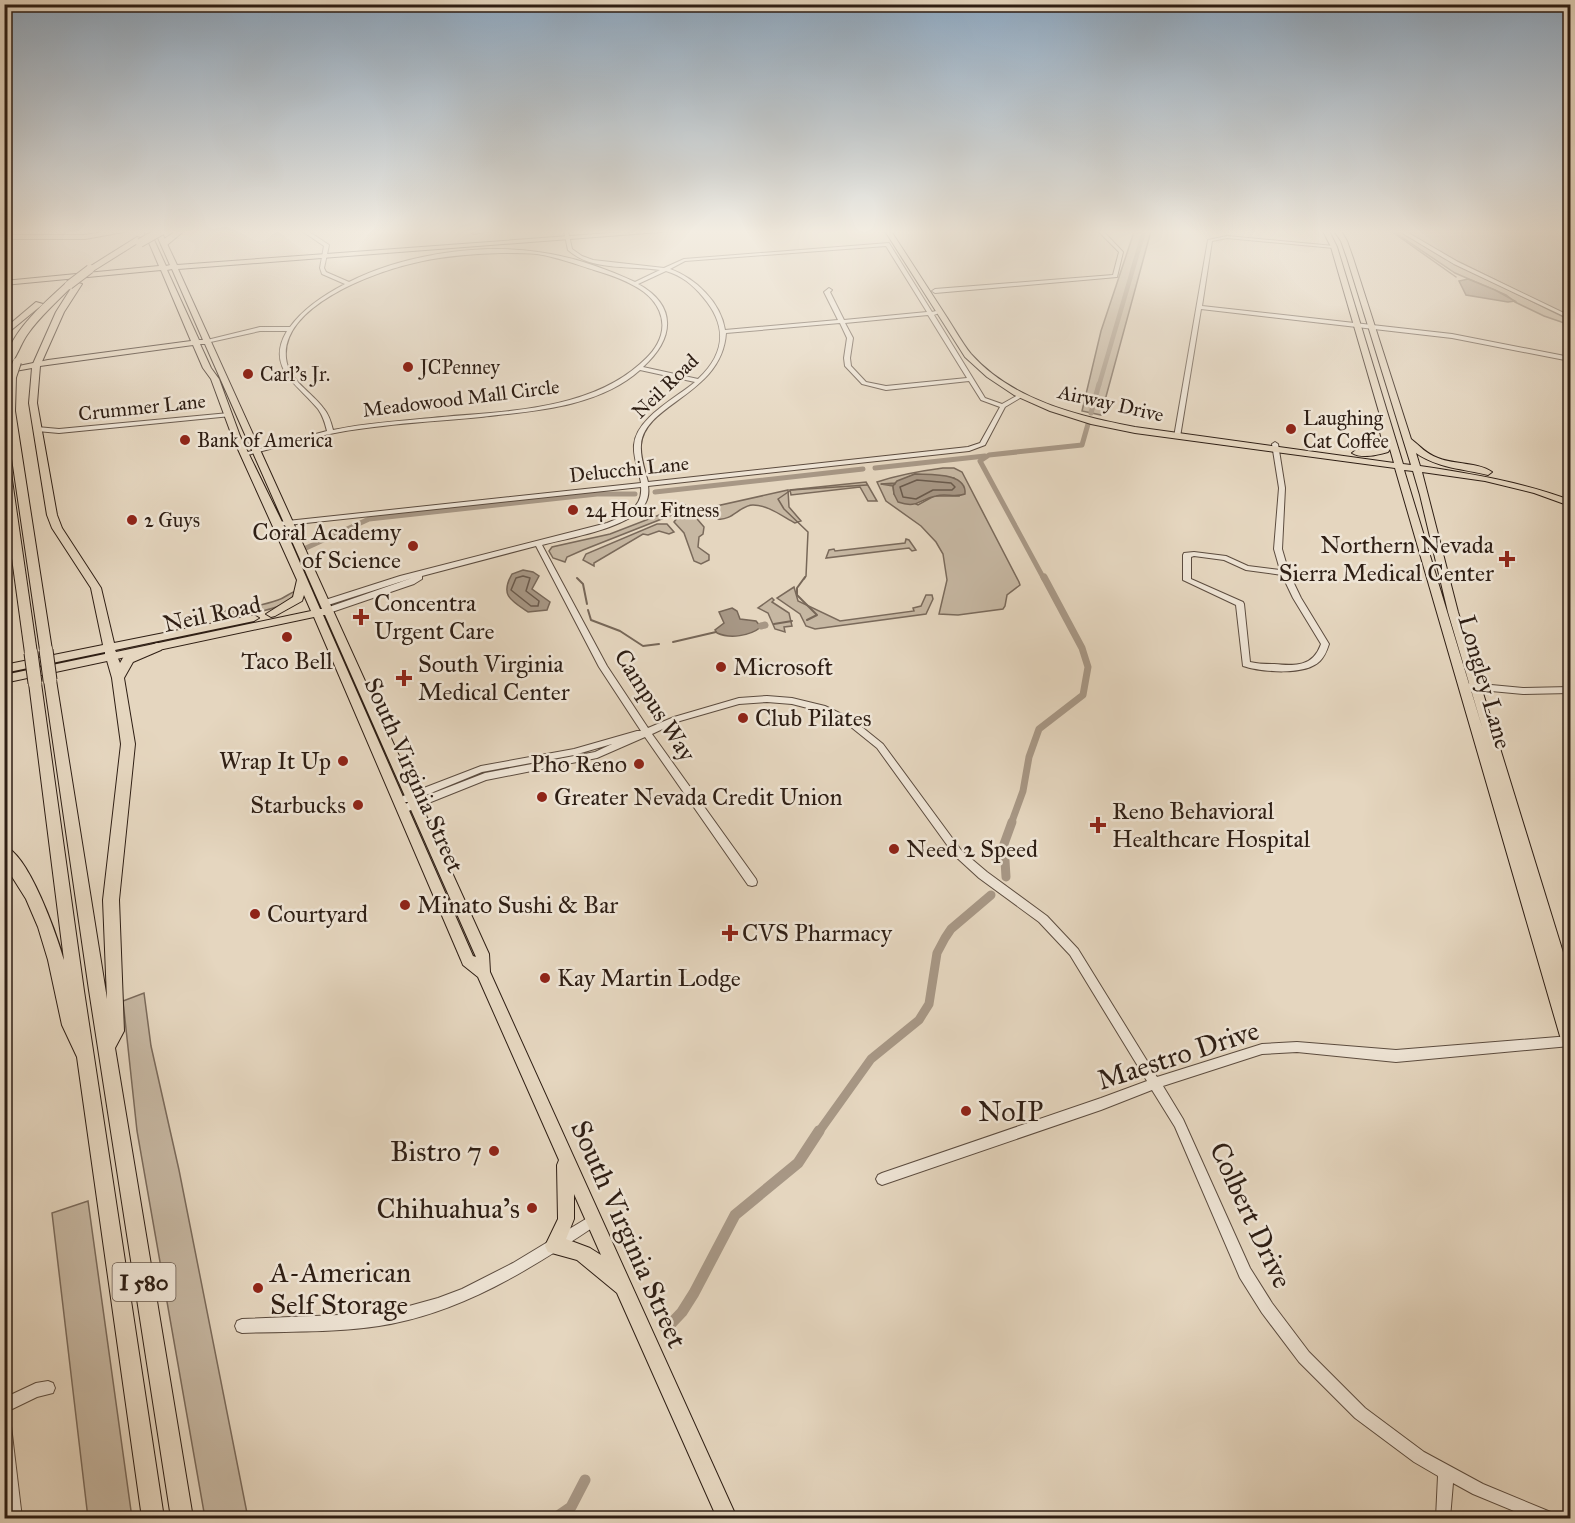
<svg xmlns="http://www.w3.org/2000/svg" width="1575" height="1523" font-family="'IM FELL Great Primer',serif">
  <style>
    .green { fill: #c6b7a2; stroke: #7a6a5b; stroke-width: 1.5; fill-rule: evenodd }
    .water { fill: #a79785; stroke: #776758; stroke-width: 1.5 }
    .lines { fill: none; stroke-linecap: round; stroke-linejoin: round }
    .shore { stroke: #6a5a4c; stroke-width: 1.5 }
    .stream-far1 { stroke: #776758; stroke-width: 1.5 }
    .stream { stroke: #776758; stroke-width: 2 }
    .canal-far4 { stroke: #a79785; stroke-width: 4.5 }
    .canal-far3 { stroke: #a79785; stroke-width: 5 }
    .canal-far2 { stroke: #a79785; stroke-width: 7 }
    .canal-far1 { stroke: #a79785; stroke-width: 9 }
    .canal { stroke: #a79785; stroke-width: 11 }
    .minor-casing { stroke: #5c4c3f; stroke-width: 2 }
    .major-casing { stroke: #2e1e14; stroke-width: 2 }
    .highway-casing { stroke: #2e1e14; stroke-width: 2 }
    .minor { fill: #eee4d5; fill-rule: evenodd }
    .major { fill: #e5d6bf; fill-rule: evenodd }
    .highway { fill: #e5d6bf; fill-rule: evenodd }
    .highway-bridge-far1-casing { stroke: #2e1e14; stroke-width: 10; stroke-linecap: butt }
    .highway-bridge-casing { stroke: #2e1e14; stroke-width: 15; stroke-linecap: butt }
    .highway-bridge-far1 { stroke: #e5d6bf; stroke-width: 8 }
    .highway-bridge { stroke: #e5d6bf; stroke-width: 13 }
    .poi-dot { fill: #8f2418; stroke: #eee4d5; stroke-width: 2 }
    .labels { text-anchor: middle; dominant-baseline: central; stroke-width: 5; stroke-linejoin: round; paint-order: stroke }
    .far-poi-label { font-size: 20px; fill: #2e1e14; stroke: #eee4d5; text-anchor: start }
    .far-street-label { font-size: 20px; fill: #2e1e14; stroke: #eee4d5 }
    .shield { fill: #eee4d5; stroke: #68594e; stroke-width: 1.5 }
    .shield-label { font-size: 22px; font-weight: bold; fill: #2e1e14 }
    .poi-label { font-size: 24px; fill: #2e1e14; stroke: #eee4d5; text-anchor: start }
    .street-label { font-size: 24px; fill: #2e1e14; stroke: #eee4d5 }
    .near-street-label { font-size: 28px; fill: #2e1e14; stroke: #eee4d5 }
    .near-poi-label { font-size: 28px; fill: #2e1e14; stroke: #eee4d5; text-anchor: start }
  </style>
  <rect width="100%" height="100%" fill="#e5d6bf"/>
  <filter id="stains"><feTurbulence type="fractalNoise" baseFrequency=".00333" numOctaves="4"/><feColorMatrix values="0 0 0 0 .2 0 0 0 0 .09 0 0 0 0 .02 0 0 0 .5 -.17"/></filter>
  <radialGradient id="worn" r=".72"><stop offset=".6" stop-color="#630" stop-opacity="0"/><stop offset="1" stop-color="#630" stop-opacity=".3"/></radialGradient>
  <g class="green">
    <path d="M1151 231 1101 415 1082 411 1101 331 1134 232Z"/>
    <path d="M1399 231 1444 258 1570 320V325L1544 316 1515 302 1506 295 1455 273 1394 232Z"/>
    <path d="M1570 231V317L1455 260 1404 232Z"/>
    <path d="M943 468H954L962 472 1019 582 1020 585 1007 595 1005 606 1003 609 958 615 939 614 947 580 943 554 936 542 921 526 886 501 877 482C898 475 920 471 943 468ZM915 474 954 478 959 496H934L918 505 894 494 893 486 881 484 895 483Z"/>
    <path d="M866 482 877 501H868L860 487 791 495 790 490Z"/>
    <path d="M788 490 789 507 801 521 795 523C782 516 768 505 753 505 740 505 732 521 718 519L710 510 712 507Z"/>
    <path d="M685 505 687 509 583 550 567 557 565 562 553 558 549 551 552 547 610 534Z"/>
    <path d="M692 513 704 527 703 534 699 537 698 547 709 555V560L701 564 694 561 684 533 674 522 678 517Z"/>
    <path d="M657 524H667L674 532 669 534 659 531 648 535 643 534 594 563V566L583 560 586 554Z"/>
    <path d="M906 539 909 540 916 550 912 551 909 548 826 558 829 550 834 549 835 551 905 543Z"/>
    <path d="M794 587 798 601 840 621 914 611 913 608 921 606 926 595H932L933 599 926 614 815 629 806 626 800 614 777 598Z"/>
    <path d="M296 591C289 611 244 614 224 618L222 616V612L228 610 229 612C246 607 262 606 278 600 285 598 289 593 296 591Z"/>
    <path d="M772 598 774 600 772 602 789 613 792 626 784 627 785 632 775 629 768 613 758 608Z"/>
    <path d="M144 993 151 1046 179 1170 248 1518H205L137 1131 123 1001Z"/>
    <path d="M88 1201 132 1518H88L52 1213Z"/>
  </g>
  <g class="water">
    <path d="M1468 279 1495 290 1515 301 1508 302 1466 295 1459 281Z"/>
    <path d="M915 474C930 475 967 472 965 494 955 498 946 493 936 496 919 499 918 509 898 502L894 494 893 486 897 481Z"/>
    <path d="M523 570 533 572 539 576 532 589 550 602 547 610 528 612C510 600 500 595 512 574Z"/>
    <path d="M732 608 737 611 740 619 756 621 761 627C750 636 730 639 717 633L715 630 724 623 719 612Z"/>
  </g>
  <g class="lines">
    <g class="shore">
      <path d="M917 480 951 483 955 487 952 490H933L916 499 903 497 900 487Z"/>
      <path d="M523 576 530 578 526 591 539 601 538 606H531L511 590 516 578Z"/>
    </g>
    <g class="stream-far1">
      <path d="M1391 231 1456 277"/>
      <path d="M881 484H895"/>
      <path d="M804 579 806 576 808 532 784 509 778 499 791 490 867 485"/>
    </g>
    <g class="stream">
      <path d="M805 577 797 588V595L817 615 807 620"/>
      <path d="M577 578 583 584 587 604"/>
      <path d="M588 610 591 620 620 631 643 646 659 644"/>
      <path d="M774 624 792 621"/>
      <path d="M673 642 716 632"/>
    </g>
    <path class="canal-far4" d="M1099 385 1144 231"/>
    <g class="canal-far3">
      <path d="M1091 413 1099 384"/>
      <path d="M875 468 985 456"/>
      <path d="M655 492 863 469"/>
      <path d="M306 548 369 519 597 494H635"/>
      <path d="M1044 579 980 461 989 455 1082 445 1088 424"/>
    </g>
    <g class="canal-far2">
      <path d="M761 626 765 625"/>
      <path d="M1011 824 1023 791 1029 757 1039 729 1083 695 1088 667 1082 648 1044 577"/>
    </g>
    <g class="canal-far1">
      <path d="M1006 877 1004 844 1012 822"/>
      <path d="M818 1133 871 1059 919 1020 929 1004 937 953 945 938 951 929 991 895"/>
    </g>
    <g class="canal">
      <path d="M666 1329 682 1312 694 1293 735 1215 798 1163 819 1131"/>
      <path d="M555 1518 571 1507 585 1480"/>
    </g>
    <defs>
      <g id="minor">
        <path d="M302 231H308L329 245 324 268 326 272 349 282C402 255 479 243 538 252 570 256 605 268 635 282L660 270C629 265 593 272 568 250L564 231H568L572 249 582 256 593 260 664 268 684 259 889 243 932 312 936 311 939 313 934 315 985 398 1002 404 1020 394 1025 395 1005 407 985 445 969 451 648 486C649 492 648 499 645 504 631 528 568 538 542 545L607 666 648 728 674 717 739 698 767 696 792 698 825 706 852 719 883 744 961 850 987 872 1047 916 1078 949 1157 1077 1262 1044 1297 1042 1396 1050 1570 1036V1046L1396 1062 1297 1052 1262 1054 1163 1086 1183 1119 1250 1268 1272 1303 1309 1352 1365 1408 1424 1452 1483 1484 1553 1513 1555 1518H1531L1473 1494 1453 1483 1450 1518H1436L1438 1476 1414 1462 1355 1418 1299 1362 1262 1313 1240 1278 1175 1127 1152 1090 1101 1110 882 1185 878 1183 876 1179 878 1175 882 1173 1101 1098 1147 1081 1070 955 1039 922 979 878 955 856 877 748 846 723 823 712 792 704 767 702 739 704 680 721 652 734 756 879 757 882 756 885 752 886 748 885 645 737 597 758 486 780 406 812H400L398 809 400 806 485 773 595 752 612 744 574 755 482 772 409 802H403L401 799 403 796 481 766 574 749 637 731H641L599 667 536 546 422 576V579L414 584 329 613 325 610 326 608 412 578 325 606 321 603 322 601 400 576 607 523C624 516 643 508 641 487L278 526 274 524 278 522 641 483C639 470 633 458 634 445 636 418 676 398 695 382L640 370C599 407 534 411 481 417 440 421 399 423 359 429 321 434 285 445 248 455H244V453L327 431C325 423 323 416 318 409 298 384 265 368 287 331H260L206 343 203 341 260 327H290C304 308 324 295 345 284L322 274 320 268 324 246ZM886 246 927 312 844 320 830 292 832 290 829 288 824 292 838 320 725 330C721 302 695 278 670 269L685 261ZM501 253C513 253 525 253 537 254 557 257 575 264 594 270 611 275 629 281 644 292 657 302 666 318 661 335 657 348 649 356 640 364 586 412 500 411 432 418 399 421 366 423 333 430 331 422 329 415 324 409 312 392 288 380 286 358 281 306 374 272 414 263 442 256 471 254 501 253ZM666 271C682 276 692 284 703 297 727 325 726 353 698 379L643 367C674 339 678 306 638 284ZM928 315 967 378 886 386 866 382 851 366 850 358 853 338 845 323ZM840 323 847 338 844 358 845 366 862 384 886 390 969 381 981 400 1000 407 980 443 968 447 648 482C645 470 640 457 641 445 644 403 722 395 726 333Z"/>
        <path d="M491 231 474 234 472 233 475 231Z"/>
        <path d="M1098 231H1103L1123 252 1117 277 935 293 932 291 935 289 1113 275 1119 252Z"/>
        <path d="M1399 231H1405L1458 262 1570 316V319L1454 264Z"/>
        <path d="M1227 236 1334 246 1336 247 1334 248 1227 238 1212 241 1202 306 1452 334 1570 357V361L1452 338 1201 309 1180 437 1175 438 1174 437 1208 240Z"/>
        <path d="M229 413 232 415 231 416 59 433 37 431 34 429 37 427 59 429Z"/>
        <path d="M1275 442 1278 444 1285 488 1282 549 1289 573 1301 598 1329 644C1327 650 1325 656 1320 661 1305 676 1262 672 1243 666L1236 605 1183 580V555L1184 553 1194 552 1226 556 1248 566 1280 570 1274 549 1279 488 1272 444ZM1194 556 1224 560 1246 570 1282 575 1293 598 1321 644C1313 667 1295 666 1274 664 1266 664 1258 664 1250 662L1244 604 1243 602 1191 579V557Z"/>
        <path d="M1470 683 1523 688 1570 687V693L1523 694 1470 689 1466 686Z"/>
        <path d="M594 1214 598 1216 600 1220 598 1224C531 1269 461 1313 379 1326 334 1333 288 1331 242 1333L237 1331 235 1326 237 1321 242 1319 363 1314 409 1306 438 1298 462 1289 513 1263Z"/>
        <path d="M48 1381 53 1383 55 1388 53 1393 37 1397 4 1413V1398L36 1383Z"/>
        <path d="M4 1419 9 1421 11 1426 22 1518H7L4 1493Z"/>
      </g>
      <g id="major">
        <path d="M144 231H150L166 266 170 265 155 231H161L177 265 637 231H673L178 269 489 954 490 972 737 1518H717L617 1293 577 1260 548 1252 545 1246 558 1219 557 1165 559 1160 478 977 463 965 461 960 314 617 4 683V675L105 654V652L4 673V665L103 645 91 588 52 528 47 515 29 403 32 368 4 373V369L48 360 191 341 161 270 4 285V281L159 266ZM172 269 203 340H199L167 270ZM200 344H205L322 609H320L283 524 240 436 219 379 211 368ZM193 345 203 368 211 379 232 436 297 580 293 597 266 614 271 617 275 616 302 601 304 595 311 611 116 652 115 650 254 621 259 618 254 615 114 643 101 588 62 528 57 515 37 403 40 366ZM323 615H325L476 957 473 956ZM574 1194 601 1255 590 1248 566 1239 574 1219Z"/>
        <path d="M885 231H891C910 260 928 288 946 316 954 328 962 343 971 354 1012 400 1077 416 1135 427L1394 463 1390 449 1388 452C1377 455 1362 459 1352 453L1356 450 1381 448 1383 444 1380 432 1384 429 1331 247 1323 231H1329L1337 247 1403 464 1411 465 1347 258 1341 241 1334 231H1341L1347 241 1353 258 1411 439C1420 446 1426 454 1438 458 1455 465 1478 462 1492 472L1488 475C1464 469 1437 468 1416 453L1420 466C1473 474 1521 482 1570 500V506L1534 493 1485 481 1422 472 1458 612 1570 975V1004L1565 1002 1570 1020V1050L1565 1048 1562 1043 1395 468 1135 433 1091 424 1050 411 1014 395 987 377 965 357ZM1404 470 1413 471 1420 495 1448 612 1483 730Z"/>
      </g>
      <g id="highway">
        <path d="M108 231H129L85 239H4V235H85Z"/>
        <path d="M176 231H184L167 245H161V241Z"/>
        <path d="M137 237 144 239 93 271 86 269Z"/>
        <path d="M75 282 82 284 64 312 40 366 33 368 32 366 56 312Z"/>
        <path d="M66 283 73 285C57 302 40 316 27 335 20 345 14 365 4 371 4 337 42 305 66 283Z"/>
        <path d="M36 302 43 304 4 336V329Z"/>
        <path d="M12 374 16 377 15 411 52 650 46 654 40 650 5 411 8 377Z"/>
        <path d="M4 456 9 459 37 653 31 657 25 653 4 500Z"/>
        <path d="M157 643 161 644 163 647 161 650 133 662 124 678 135 744 119 900 124 1031 115 1048 193 1518H171L89 990 44 680 50 676 56 680 107 999 103 900 121 744 112 678 106 657 108 654H116L120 663 124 656Z"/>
        <path d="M35 679 41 683 84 991 164 1518H142L77 1057 62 1025 48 960 38 927 26 899 4 864V846C29 854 57 936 64 960L29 683Z"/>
      </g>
    </defs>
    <use href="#minor" class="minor-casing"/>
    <use href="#major" class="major-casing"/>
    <use href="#highway" class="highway-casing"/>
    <use href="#minor" class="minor"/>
    <use href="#major" class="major"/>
    <use href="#highway" class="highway"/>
    <defs>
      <g id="highway-bridge-far1">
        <path d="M140 243 161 231"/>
        <path d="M69 285 90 269"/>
        <path d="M12 377 17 362"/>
      </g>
      <g id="highway-bridge">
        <path d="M46 650 50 680"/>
        <path d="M31 653 35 683"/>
      </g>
    </defs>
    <use href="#highway-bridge-far1" class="highway-bridge-far1-casing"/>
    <use href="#highway-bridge" class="highway-bridge-casing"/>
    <use href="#highway-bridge-far1" class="highway-bridge-far1"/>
    <use href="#highway-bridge" class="highway-bridge"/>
  </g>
  <linearGradient id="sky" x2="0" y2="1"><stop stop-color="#8ea8c0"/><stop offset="0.52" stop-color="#f3ede2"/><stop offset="1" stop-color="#f3ede2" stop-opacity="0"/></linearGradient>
  <rect width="1575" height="445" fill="url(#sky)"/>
  <g class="poi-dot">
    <circle cx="408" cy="367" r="6"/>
    <circle cx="248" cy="374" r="6"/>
    <circle cx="1291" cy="429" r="6"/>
    <circle cx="185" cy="440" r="6"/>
    <circle cx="573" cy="510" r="6"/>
    <circle cx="132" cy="520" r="6"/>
    <circle cx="413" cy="546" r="6"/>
    <path d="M1504 550h6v6h6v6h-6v6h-6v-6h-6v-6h6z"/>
    <path d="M358 608h6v6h6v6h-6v6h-6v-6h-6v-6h6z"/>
    <circle cx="287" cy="637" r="6"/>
    <circle cx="721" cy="667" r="6"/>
    <path d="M401 669h6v6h6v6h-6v6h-6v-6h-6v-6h6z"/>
    <circle cx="743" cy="718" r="6"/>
    <circle cx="343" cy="761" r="6"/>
    <circle cx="639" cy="764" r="6"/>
    <circle cx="542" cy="797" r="6"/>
    <circle cx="358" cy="805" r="6"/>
    <path d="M1095 816h6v6h6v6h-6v6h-6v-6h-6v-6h6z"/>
    <circle cx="894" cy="849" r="6"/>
    <circle cx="405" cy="905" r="6"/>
    <circle cx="255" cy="914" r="6"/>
    <path d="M727 924h6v6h6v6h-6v6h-6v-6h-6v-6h6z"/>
    <circle cx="545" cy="978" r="6"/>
    <circle cx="966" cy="1111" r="6"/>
    <circle cx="494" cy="1151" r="6"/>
    <circle cx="532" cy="1208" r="6"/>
    <circle cx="258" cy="1288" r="6"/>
  </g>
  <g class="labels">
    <g class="far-poi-label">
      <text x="420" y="367">JCPenney</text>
      <text x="260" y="374">Carl's Jr.</text>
      <text x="1303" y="418">Laughing<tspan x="1303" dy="23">Cat Coffee</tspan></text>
      <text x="197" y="440">Bank of America</text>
      <text x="585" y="510">24 Hour Fitness</text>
      <text x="144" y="520">2 Guys</text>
    </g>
    <g class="far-street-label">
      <text transform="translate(665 386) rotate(-44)">Neil Road</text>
      <text transform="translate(461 398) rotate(-7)">Meadowood Mall Circle</text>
      <text transform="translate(1111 403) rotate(13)">Airway Drive</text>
      <text transform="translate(142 407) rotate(-6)">Crummer Lane</text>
      <text transform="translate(629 469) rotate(-6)">Delucchi Lane</text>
    </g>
    <rect class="shield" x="112.5" y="1263" width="63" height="38" rx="4.5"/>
    <g class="shield-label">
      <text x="144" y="1282">I 580</text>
    </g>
    <g class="poi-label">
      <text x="401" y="532" text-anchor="end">Coral Academy<tspan x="401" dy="28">of Science</tspan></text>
      <text x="1494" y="545" text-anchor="end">Northern Nevada<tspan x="1494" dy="28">Sierra Medical Center</tspan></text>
      <text x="374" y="603">Concentra<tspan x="374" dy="28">Urgent Care</tspan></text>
      <text x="287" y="661" text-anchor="middle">Taco Bell</text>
      <text x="418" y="664">South Virginia<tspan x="418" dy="28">Medical Center</tspan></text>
      <text x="733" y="667">Microsoft</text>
      <text x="755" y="718">Club Pilates</text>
      <text x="331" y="761" text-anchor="end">Wrap It Up</text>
      <text x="627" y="764" text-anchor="end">Pho Reno</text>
      <text x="554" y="797">Greater Nevada Credit Union</text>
      <text x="346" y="805" text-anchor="end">Starbucks</text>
      <text x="1112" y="811">Reno Behavioral<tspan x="1112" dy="28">Healthcare Hospital</tspan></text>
      <text x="906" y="849">Need 2 Speed</text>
      <text x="417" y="905">Minato Sushi &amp; Bar</text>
      <text x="267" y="914">Courtyard</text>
      <text x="742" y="933">CVS Pharmacy</text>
      <text x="557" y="978">Kay Martin Lodge</text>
    </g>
    <g class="street-label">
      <text transform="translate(212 614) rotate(-12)">Neil Road</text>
      <text transform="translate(1485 682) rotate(74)">Longley Lane</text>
      <text transform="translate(655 705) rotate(57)">Campus Way</text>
      <text transform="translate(414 775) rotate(66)">South Virginia Street</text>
    </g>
    <g class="near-street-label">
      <text transform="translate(1178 1055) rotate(-18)">Maestro Drive</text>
      <text transform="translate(1251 1215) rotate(65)">Colbert Drive</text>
      <text transform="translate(629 1234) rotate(66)">South Virginia Street</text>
    </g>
    <g class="near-poi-label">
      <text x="978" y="1111">NoIP</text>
      <text x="482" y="1151" text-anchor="end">Bistro 7</text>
      <text x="520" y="1208" text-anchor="end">Chihuahua's</text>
      <text x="270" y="1272">A-American<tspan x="270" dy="32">Self Storage</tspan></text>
    </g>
  </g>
  <rect width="1575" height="1523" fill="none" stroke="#e5d6bf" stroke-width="24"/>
  <rect x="6" y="6" width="1563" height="1511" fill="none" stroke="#2e1e14" stroke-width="3"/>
  <rect x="12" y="12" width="1551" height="1499" fill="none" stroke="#2e1e14" stroke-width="1.5"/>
  <rect width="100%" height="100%" filter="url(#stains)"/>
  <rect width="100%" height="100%" fill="url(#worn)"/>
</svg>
